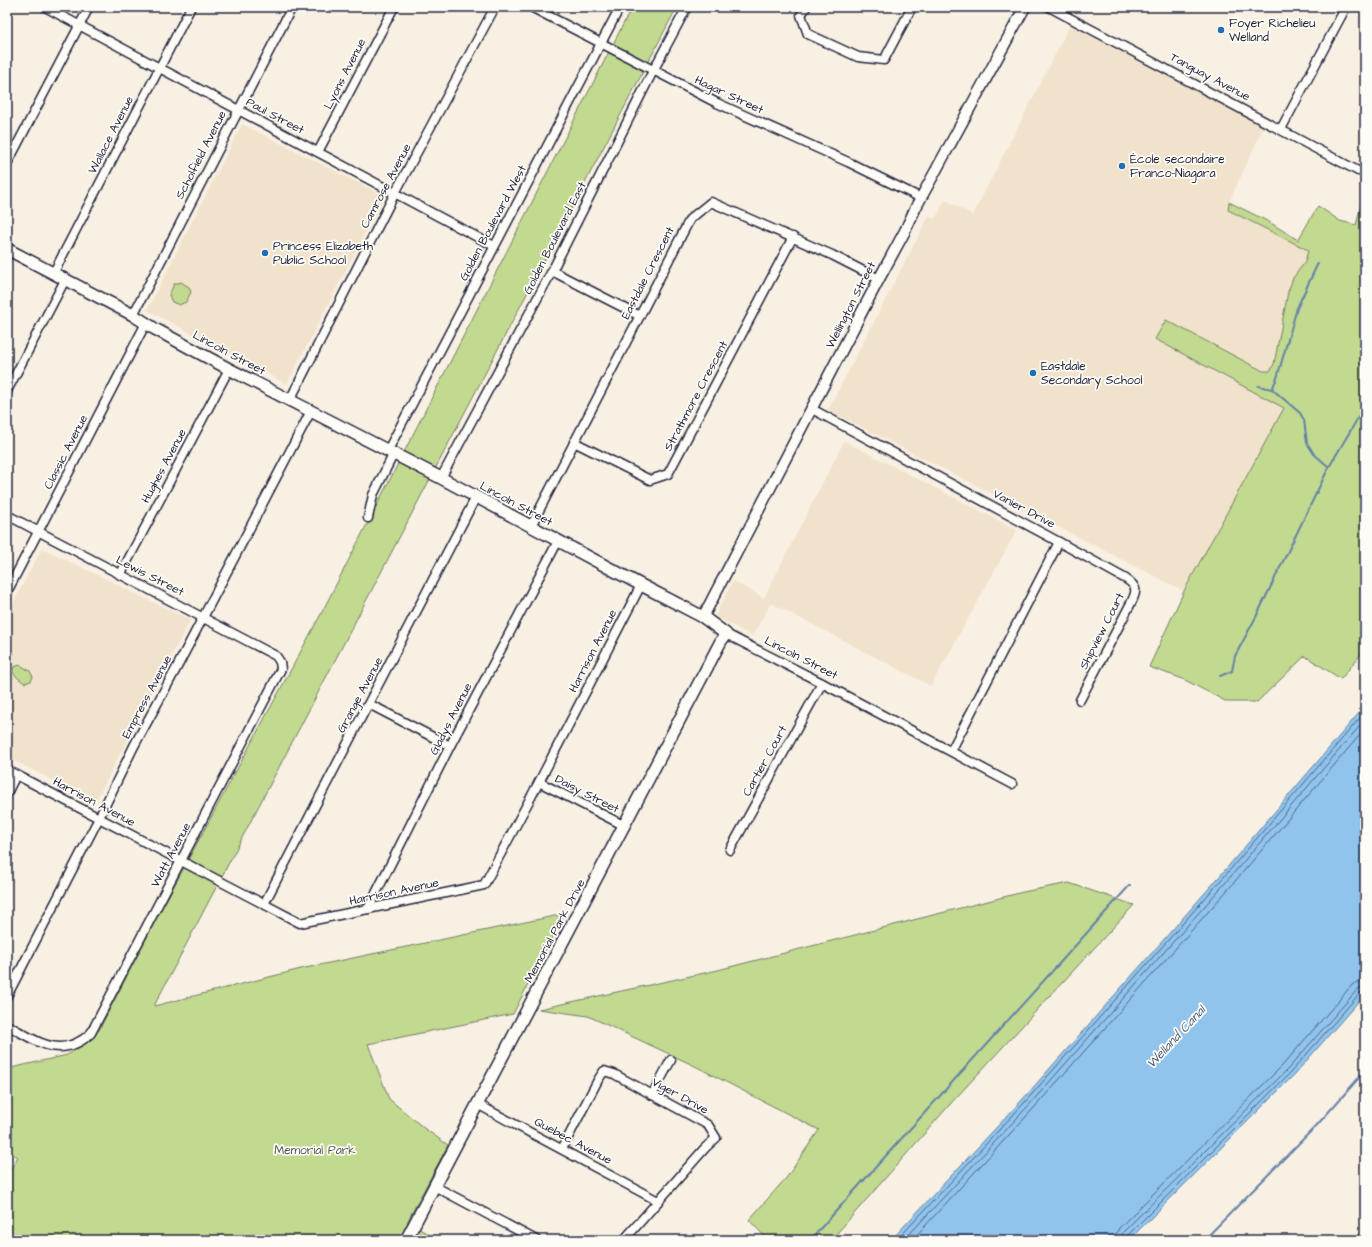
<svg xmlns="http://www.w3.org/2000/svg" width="1372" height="1247" font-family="'Architects Daughter',sans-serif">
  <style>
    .built { fill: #f1e2cb }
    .green { fill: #c2d990; stroke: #727e66 }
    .water { fill: #90c4ed; stroke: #6483a6 }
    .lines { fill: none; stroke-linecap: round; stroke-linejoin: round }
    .shore { stroke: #4e6382; stroke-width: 1 }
    .stream { stroke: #6483a6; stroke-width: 2 }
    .minor-casing { stroke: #22223b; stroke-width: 11 }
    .tertiary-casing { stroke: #22223b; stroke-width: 13 }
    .secondary-casing { stroke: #22223b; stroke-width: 14 }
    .minor { stroke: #fdfcf7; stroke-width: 8 }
    .tertiary { stroke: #fdfcf7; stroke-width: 10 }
    .secondary { stroke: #fdfcf7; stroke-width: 11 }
    .poi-dot { fill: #1f6fb2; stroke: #fdfcf7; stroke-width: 1.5 }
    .labels { text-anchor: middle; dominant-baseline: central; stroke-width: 3.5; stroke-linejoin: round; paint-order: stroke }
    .poi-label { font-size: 12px; fill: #22223b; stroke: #fdfcf7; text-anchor: start }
    .street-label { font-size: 12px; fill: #22223b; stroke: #fdfcf7 }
    .park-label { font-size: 12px; fill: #525954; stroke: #fdfcf7 }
    .water-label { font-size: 13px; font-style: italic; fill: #485b79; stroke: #fdfcf7 }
  </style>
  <rect width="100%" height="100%" fill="#f8f0e3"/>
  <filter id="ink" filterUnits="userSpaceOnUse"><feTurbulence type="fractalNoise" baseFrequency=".025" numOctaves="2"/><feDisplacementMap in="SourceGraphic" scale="8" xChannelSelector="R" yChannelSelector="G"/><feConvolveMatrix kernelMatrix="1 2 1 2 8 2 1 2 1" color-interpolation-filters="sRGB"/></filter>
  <g filter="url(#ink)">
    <g class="built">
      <path d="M1070 25 1264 126 1229 202 1228 210 1308 250 1305 261 1293 278 1288 292 1274 364 1270 371H1263L1167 320 1155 339 1284 408 1184 591 828 410 929 216 935 219 945 200 973 215Z"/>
      <path d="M242 124 384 196 287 384 147 310Z"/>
      <path d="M844 441 1017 530 931 686 771 603 752 636 715 616 733 581 764 598Z"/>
      <path d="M42 548 190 620 95 802 7 757V615Z"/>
    </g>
    <g class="green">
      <path d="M632 7H677L154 1006 305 968 564 914 513 1014 368 1044 389 1099 425 1129 448 1145 407 1222 439 1240H7V1175L18 1157 7 1151V1069L67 1055 87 1043 99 1030 161 910 321 614Z"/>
      <path d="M1365 189V649L1341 679 1305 656 1257 702H1227L1183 679 1149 667 1184 591 1284 408 1155 339 1166 320 1263 371H1270L1274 364 1288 292 1293 278 1305 262 1308 250 1228 210 1229 202 1269 222 1298 240 1318 206 1340 221 1356 225Z"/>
      <path d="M181 282 189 287 191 292 186 302 179 305 172 302 169 295 174 284Z"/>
      <path d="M20 665 30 671 33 677 31 681 25 683C21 681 14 675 12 671L14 667Z"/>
      <path d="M1069 883 1134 905 953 1101 831 1240H768L749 1220 787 1177 819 1130 695 1066 588 1016 539 1009 718 970 1023 892Z"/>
    </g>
    <path class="water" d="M1365 706V994L1294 1075 1129 1240H891L1022 1100 1219 877Z"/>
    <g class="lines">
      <g class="shore">
        <path d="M897 1240 1025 1102 1222 879 1365 712"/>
        <path d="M904 1240 1029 1105 1226 882 1365 720"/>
        <path d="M912 1240 1033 1109 1231 886 1365 729"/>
        <path d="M1115 1240 1116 1234 1119 1228 1283 1065 1352 985 1358 982 1365 981"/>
        <path d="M1121 1240 1123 1232 1288 1069 1357 990 1361 987H1365"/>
        <path d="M1126 1240 1127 1236 1291 1072 1360 993 1365 992"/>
      </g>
      <g class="stream">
        <path d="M1258 386 1272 389 1300 413 1304 420 1307 443 1314 454 1329 467"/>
        <path d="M1272 389 1277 378 1297 308 1318 263"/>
        <path d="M1220 676 1232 671 1235 656 1256 617 1329 467 1365 406"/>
        <path d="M810 1240 1130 885"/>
        <path d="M1204 1240 1317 1125 1365 1071"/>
      </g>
      <defs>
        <g id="minor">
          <path d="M45 7 494 246"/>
          <path d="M531 7 717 103 848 162 921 198"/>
          <path d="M806 7 801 15 808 34 858 57 884 60 912 7"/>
          <path d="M1049 7 1358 171"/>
          <path d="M1281 129 1346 7"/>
          <path d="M318 152 394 7"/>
          <path d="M7 164 89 7"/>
          <path d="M552 271 640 316"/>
          <path d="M53 274 191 7"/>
          <path d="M133 315 292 7"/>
          <path d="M7 391 65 280"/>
          <path d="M290 400 395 193 495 7"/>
          <path d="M812 409 1059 542 951 751"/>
          <path d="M574 442 650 480 668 474 793 237"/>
          <path d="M388 450 620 7"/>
          <path d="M441 478 552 271 653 71 687 7"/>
          <path d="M7 515 276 656 280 662 281 669 91 1033C61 1061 37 1041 7 1025"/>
          <path d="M368 518 373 495 394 453"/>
          <path d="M531 526 690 219 711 202 832 255 879 279"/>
          <path d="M1059 542 1126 579C1138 587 1137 591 1131 603L1080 700"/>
          <path d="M120 575 229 369"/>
          <path d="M7 592 146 323"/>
          <path d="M726 634 822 683 1012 784"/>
          <path d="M369 704 450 746"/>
          <path d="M7 770 300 923 484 885 539 782 641 585"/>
          <path d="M539 782 625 826"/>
          <path d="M7 793 16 775"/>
          <path d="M730 850 822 683"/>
          <path d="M264 904 476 497"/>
          <path d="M368 909 450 746 558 541"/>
          <path d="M7 996 99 818 134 746 176 669 311 411"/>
          <path d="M652 1095 671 1060"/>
          <path d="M477 1104 658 1201"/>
          <path d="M562 1149 598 1080 604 1071 614 1074 708 1125 716 1138 705 1148 624 1240"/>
          <path d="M434 1186 536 1240"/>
        </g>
        <path id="tertiary" d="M703 617 879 279 905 231 916 207 1025 7"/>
        <path id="secondary" d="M7 249 133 315 155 329 229 369 441 478 641 585 703 617 726 634 721 641 406 1240"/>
      </defs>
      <use href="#minor" class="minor-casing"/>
      <use href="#tertiary" class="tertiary-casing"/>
      <use href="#secondary" class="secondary-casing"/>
      <use href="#minor" class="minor"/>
      <use href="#tertiary" class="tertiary"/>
      <use href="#secondary" class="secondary"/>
    </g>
  </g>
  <g class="poi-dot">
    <circle cx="1221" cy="30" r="4"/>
    <circle cx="1122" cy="166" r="4"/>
    <circle cx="265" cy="253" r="4"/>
    <circle cx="1033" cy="373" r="4"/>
  </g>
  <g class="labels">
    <g class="poi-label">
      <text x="1229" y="23">Foyer Richelieu<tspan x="1229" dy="14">Welland</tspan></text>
      <text x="1130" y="159">École secondaire<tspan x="1130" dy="14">Franco-Niagara</tspan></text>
      <text x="273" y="246">Princess Elizabeth<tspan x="273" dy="14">Public School</tspan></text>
      <text x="1041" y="366">Eastdale<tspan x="1041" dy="14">Secondary School</tspan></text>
    </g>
    <g class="street-label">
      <text transform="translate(345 74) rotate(-63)">Lyons Avenue</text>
      <text transform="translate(1210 77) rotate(28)">Tanguay Avenue</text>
      <text transform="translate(729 95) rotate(25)">Hagar Street</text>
      <text transform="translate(275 116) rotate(28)">Paul Street</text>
      <text transform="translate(111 135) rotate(-63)">Wallace Avenue</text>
      <text transform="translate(201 155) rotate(-63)">Scholfield Avenue</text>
      <text transform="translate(386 186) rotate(-62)">Camrose Avenue</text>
      <text transform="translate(493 223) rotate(-62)">Golden Boulevard West</text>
      <text transform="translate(555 238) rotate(-63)">Golden Boulevard East</text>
      <text transform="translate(648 273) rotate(-63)">Eastdale Crescent</text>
      <text transform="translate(851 305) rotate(-63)">Wellington Street</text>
      <text transform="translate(229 353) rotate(28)">Lincoln Street</text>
      <text transform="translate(696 396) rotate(-62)">Strathmore Crescent</text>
      <text transform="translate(66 452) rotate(-63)">Classic Avenue</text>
      <text transform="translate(164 466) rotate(-62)">Hughes Avenue</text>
      <text transform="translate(516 504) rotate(28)">Lincoln Street</text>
      <text transform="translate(1024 509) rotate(28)">Vanier Drive</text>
      <text transform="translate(150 576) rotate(27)">Lewis Street</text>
      <text transform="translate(1102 631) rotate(-63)">Shipview Court</text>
      <text transform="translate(593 651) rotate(-63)">Harrison Avenue</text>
      <text transform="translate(801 658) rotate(27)">Lincoln Street</text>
      <text transform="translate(360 695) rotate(-62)">Grange Avenue</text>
      <text transform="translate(147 697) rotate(-62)">Empress Avenue</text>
      <text transform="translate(451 719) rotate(-63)">Gladys Avenue</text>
      <text transform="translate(765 761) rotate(-61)">Cartier Court</text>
      <text transform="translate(587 794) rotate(27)">Daisy Street</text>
      <text transform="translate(94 802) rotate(28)">Harrison Avenue</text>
      <text transform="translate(171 855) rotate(-62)">Watt Avenue</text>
      <text transform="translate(394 892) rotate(-12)">Harrison Avenue</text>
      <text transform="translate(555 931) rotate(-62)">Memorial Park Drive</text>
      <text transform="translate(680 1096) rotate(29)">Viger Drive</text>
      <text transform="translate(573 1141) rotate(28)">Quebec Avenue</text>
    </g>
    <g class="park-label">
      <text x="315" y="1150">Memorial Park</text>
    </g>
    <g class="water-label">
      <text transform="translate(1176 1037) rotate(-47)">Welland Canal</text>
    </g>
  </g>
  <rect width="1372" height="1247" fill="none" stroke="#fdfcf7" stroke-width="24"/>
  <rect x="12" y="12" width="1348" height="1223" fill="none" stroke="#22223b" stroke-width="1.5" filter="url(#ink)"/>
</svg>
